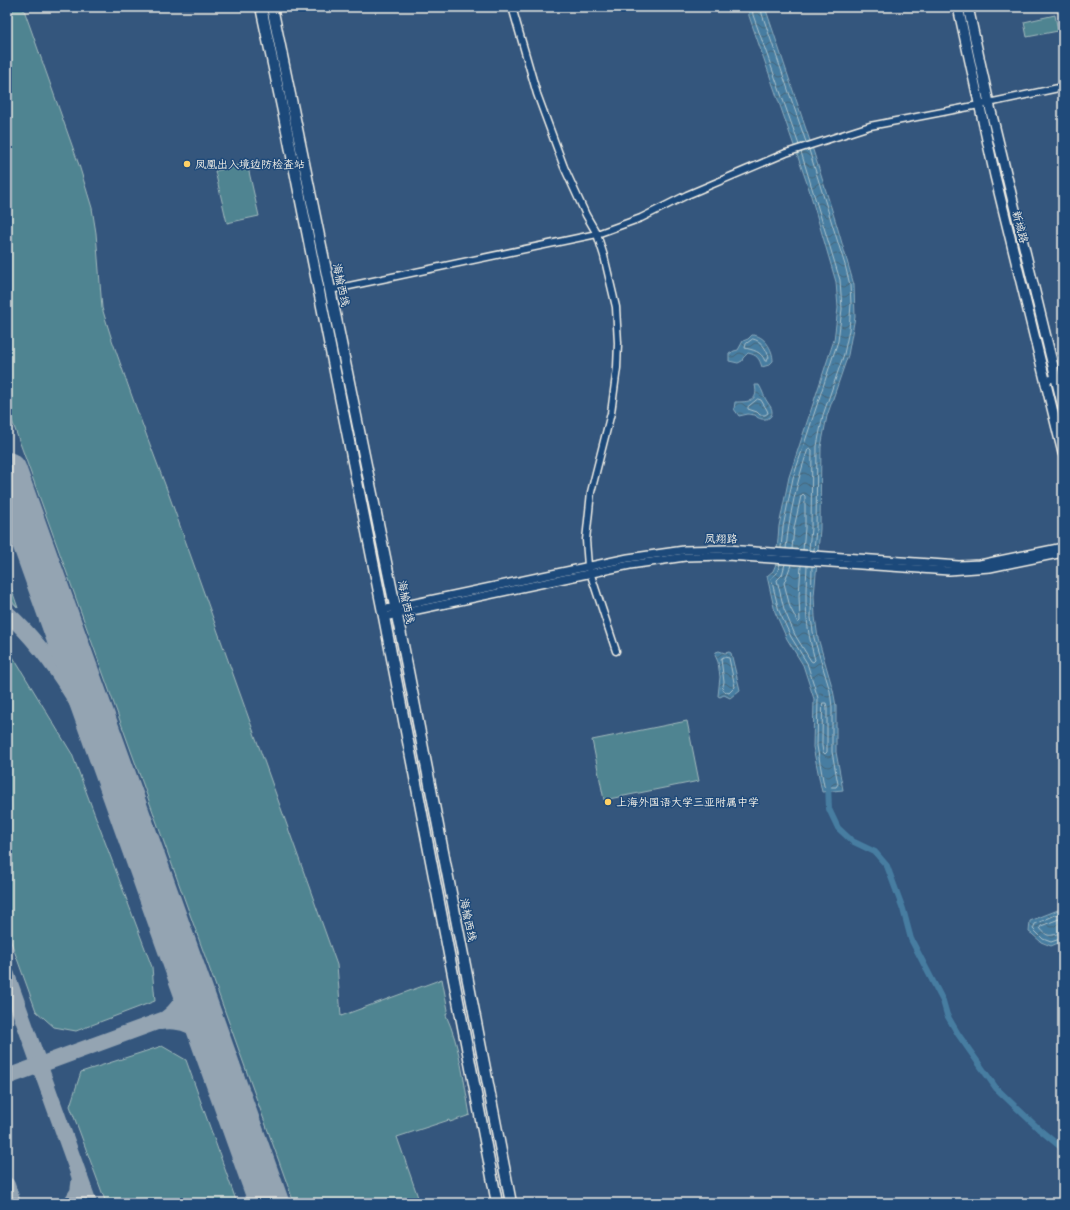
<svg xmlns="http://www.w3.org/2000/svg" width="1070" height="1210" font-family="'Balsamiq Sans','LXGW WenKai TC',sans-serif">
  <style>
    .grass { fill: #508491; stroke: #a2babc }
    .water { fill: url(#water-waves); stroke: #8cabbd }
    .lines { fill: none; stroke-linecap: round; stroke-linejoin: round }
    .shore { stroke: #aec3cc; stroke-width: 1 }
    .canal { stroke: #467da1; stroke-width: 6 }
    .taxiway { stroke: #94a4b2; stroke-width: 16 }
    .runway { stroke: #94a4b2; stroke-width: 40 }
    .minor-casing { stroke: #f4f1e8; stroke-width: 9 }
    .tertiary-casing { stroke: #f4f1e8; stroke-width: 10 }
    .primary-casing { stroke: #f4f1e8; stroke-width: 12 }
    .trunk-casing { stroke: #f4f1e8; stroke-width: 13 }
    .minor { stroke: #1f4a7a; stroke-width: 6 }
    .tertiary { stroke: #1f4a7a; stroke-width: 7 }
    .primary { stroke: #1f4a7a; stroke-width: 9 }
    .trunk { stroke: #1f4a7a; stroke-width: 10 }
    .poi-dot { fill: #ffd166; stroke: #1f4a7a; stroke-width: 1.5 }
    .labels { text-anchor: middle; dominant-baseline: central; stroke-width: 3; stroke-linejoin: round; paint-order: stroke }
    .poi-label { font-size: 11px; fill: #f4f1e8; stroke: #1f4a7a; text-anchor: start }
    .street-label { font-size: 11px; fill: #f4f1e8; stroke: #1f4a7a }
  </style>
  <defs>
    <pattern id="water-waves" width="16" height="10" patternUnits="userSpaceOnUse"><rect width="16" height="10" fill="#467da1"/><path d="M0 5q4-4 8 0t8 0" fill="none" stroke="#476578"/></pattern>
  </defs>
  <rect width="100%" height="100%" fill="#34567d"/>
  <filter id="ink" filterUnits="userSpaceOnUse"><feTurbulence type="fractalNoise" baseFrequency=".025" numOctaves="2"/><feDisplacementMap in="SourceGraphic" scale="8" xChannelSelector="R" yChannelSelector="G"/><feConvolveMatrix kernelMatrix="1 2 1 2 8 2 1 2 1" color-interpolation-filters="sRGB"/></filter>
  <g filter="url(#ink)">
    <g class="grass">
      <path d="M7 7H23L79 165 92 208 96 233 102 308 112 340 134 402 169 495 337 965 341 1016 442 979 448 1010 446 1015C460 1046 464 1082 470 1115L450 1122 449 1120 397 1137 420 1203H294L7 407Z"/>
      <path d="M1055 15 1058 31 1027 37 1024 22Z"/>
      <path d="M247 163 259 216 227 223 215 171Z"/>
      <path d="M7 576 18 608 7 596Z"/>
      <path d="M7 647 72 754 152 967 155 1001 76 1031 54 1027 36 1011 7 931Z"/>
      <path d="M687 721 699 781 604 800 592 740Z"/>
      <path d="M162 1046 186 1060 237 1203H106L70 1106 81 1072Z"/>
    </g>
    <g class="water">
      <path d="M748 7H765L813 150 837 226 854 285 855 317 848 355 827 416 821 447 820 529 814 596 815 617 818 638 833 690 836 706V752L843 790 822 792 813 747 814 699 803 665 787 639 775 612 767 576 773 571 776 564 779 526 789 477 834 340 838 308 836 282 809 189 749 16Z"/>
      <path d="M752 335C764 335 773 349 773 361L769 365 762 367C759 358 757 355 748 353L743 358 742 361 738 363 729 361V354L734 351 738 350 743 341 748 339Z"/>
      <path d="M755 385H759C763 391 764 398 768 403 770 406 772 408 772 412 772 421 759 421 755 415L748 414 739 416 734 409 735 402C748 402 759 402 755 385Z"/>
      <path d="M719 651 725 653 729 652 731 653 740 690 730 698 724 695 720 697 718 696 720 677 718 662 715 655 716 652Z"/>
      <path d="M1058 910 1063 911V941L1051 946 1041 942 1032 934 1029 932 1030 921Z"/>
    </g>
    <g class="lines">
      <g class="shore">
        <path d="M752 7 753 15 799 145"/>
        <path d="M761 7 762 14 806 142"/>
        <path d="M809 150 845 265 850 285 851 304 849 330 844 354 823 415 817 446 816 529 814 550"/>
        <path d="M753 339C762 341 766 349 769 357L767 361H765C761 351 753 350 745 348L746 344Z"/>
        <path d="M758 399 761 400 767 410 768 413 765 415H760L757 412 748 409V407Z"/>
        <path d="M781 548 783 527 793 478 838 341 842 309 840 280 801 152"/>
        <path d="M786 549C789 515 797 482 808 449L810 448 812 450 811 528 809 550"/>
        <path d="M792 549 794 528 801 496 803 494 805 496V528L803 550"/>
        <path d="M780 564 777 573 771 578 779 611 791 637 807 663 818 698 817 746 824 786 826 787H836L838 784 832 752V707L830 691 814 638 811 618 812 566"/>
        <path d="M785 564 782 575 777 580 784 609 795 635 811 661 813 662 815 660C805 625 805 602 807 566"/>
        <path d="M791 565 784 583 790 607 798 623 800 621 799 596 801 566"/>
        <path d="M724 657 729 658 735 687 729 693 722 690 724 682 721 659Z"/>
        <path d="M823 703H826L827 707V752L825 754 823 752 822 746Z"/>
        <path d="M1063 914H1058L1035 924 1033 929 1043 939 1051 942 1063 938"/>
        <path d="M1063 920 1059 919 1041 926 1040 928C1049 940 1051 934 1063 933"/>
      </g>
      <path class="canal" d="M828 784 829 809 838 828 852 841 875 852 887 866 903 909 911 939 943 1001 947 1015 958 1034 996 1088 1040 1130 1063 1149"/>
      <g class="taxiway">
        <path d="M7 613C57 658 92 725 120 786"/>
        <path d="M7 975 89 1203"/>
        <path d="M160 1022C184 1018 203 1029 215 1051"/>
        <path d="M7 1077 165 1019C184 1006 190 986 183 964"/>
        <path d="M7 1185 13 1203"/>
        <path d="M71 1203 78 1192 80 1177"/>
      </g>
      <path class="runway" d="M7 472 269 1203"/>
      <defs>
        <g id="minor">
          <path d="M512 7 537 94 564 167 586 215 597 234 604 256 616 307 618 343 617 368 611 413 591 492 586 540 588 566 616 651"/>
          <path d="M330 290 597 234 641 218 687 195 786 153 870 126 979 105 1063 87"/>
          <path d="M1046 380 1063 377"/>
        </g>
        <g id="tertiary">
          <path d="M382 610 628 558 684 550 727 549 959 565 980 564 1063 547"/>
          <path d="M384 617 630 565 685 557 727 556 949 571 990 568 1063 553"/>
        </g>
        <g id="primary">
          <path d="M958 7 995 176 1063 453"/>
          <path d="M968 7 989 103 1063 407"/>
        </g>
        <g id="trunk">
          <path d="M261 7 285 121 384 617 497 1203"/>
          <path d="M272 7 403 645 511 1203"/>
        </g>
      </defs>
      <use href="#minor" class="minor-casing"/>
      <use href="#tertiary" class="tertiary-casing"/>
      <use href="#primary" class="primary-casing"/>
      <use href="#trunk" class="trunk-casing"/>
      <use href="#minor" class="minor"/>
      <use href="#tertiary" class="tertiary"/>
      <use href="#primary" class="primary"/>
      <use href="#trunk" class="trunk"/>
    </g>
  </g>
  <g class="poi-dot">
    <circle cx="187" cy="164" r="4"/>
    <circle cx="608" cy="802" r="4"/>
  </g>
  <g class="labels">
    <g class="poi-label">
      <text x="195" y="164">凤凰出入境边防检查站</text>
      <text x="616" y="802">上海外国语大学三亚附属中学</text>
    </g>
    <g class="street-label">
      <text transform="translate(1020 227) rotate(76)">新城路</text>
      <text transform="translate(341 285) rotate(78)">海榆西线</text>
      <text transform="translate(721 539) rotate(1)">凤翔路</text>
      <text transform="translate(406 602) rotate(78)">海榆西线</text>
      <text transform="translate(468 920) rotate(79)">海榆西线</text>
    </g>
  </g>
  <rect width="1070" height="1210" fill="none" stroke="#1f4a7a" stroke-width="24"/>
  <rect x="12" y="12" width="1046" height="1186" fill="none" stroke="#f4f1e8" stroke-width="1.5" filter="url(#ink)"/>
</svg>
